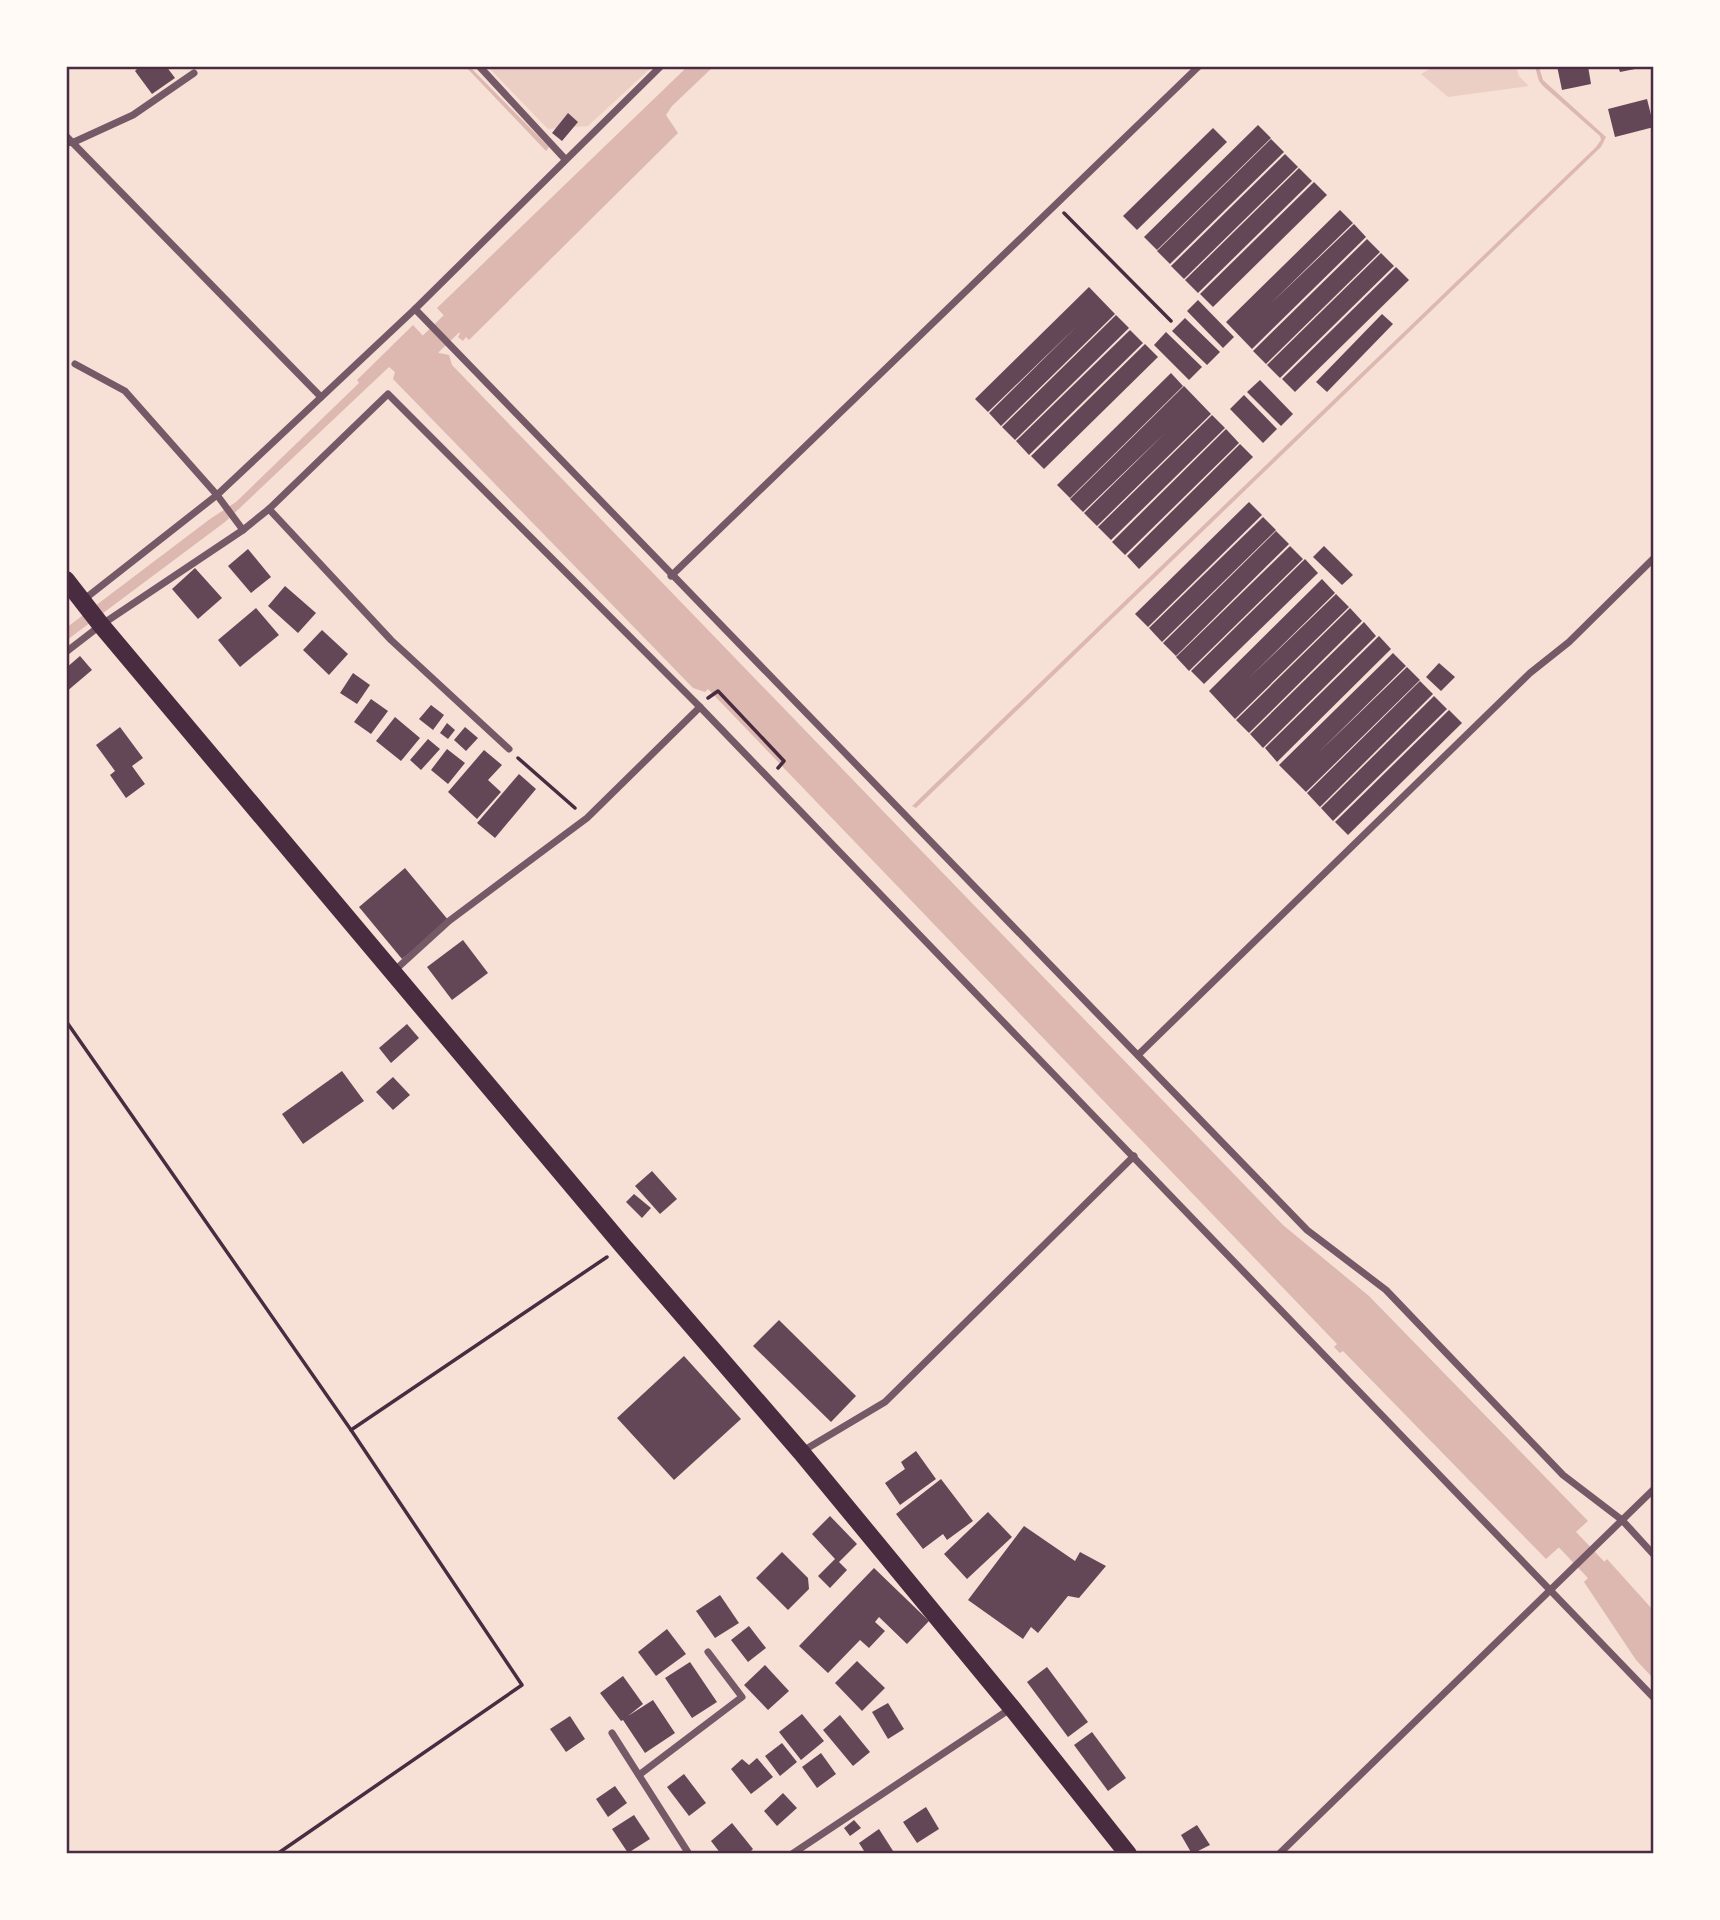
<svg xmlns="http://www.w3.org/2000/svg" width="1720" height="1920" font-family="'Open Sans',sans-serif">
  <style>
    .green { fill: #ebcfc5 }
    .water { fill: #dcb8b0 }
    .lines { fill: none; stroke-linecap: round; stroke-linejoin: round }
    .canal { stroke: #dcb8b0; stroke-width: 23 }
    .building { fill: #644757 }
    .path { stroke: #4a2c40; stroke-width: 3.5 }
    .minor { stroke: #755966; stroke-width: 7 }
    .primary { stroke: #4a2c40; stroke-width: 18 }
    .neatline { fill: none; stroke: #4a2c40; stroke-width: 2.5 }
  </style>
  <rect width="100%" height="100%" fill="#f7e1d7"/>
  <g class="green">
    <path d="M488 67H652L588 126 548 129Z"/>
    <path d="M1433 67H1516L1519 76 1529 86 1448 97 1421 74Z"/>
  </g>
  <g class="water">
    <path d="M688 66 713 67 672 106 666 115 678 133 469 340 466 337 463 341 458 337 460 333 437 308Z"/>
    <path d="M466 67H470L549 147 546 151Z"/>
    <path d="M1535 67H1539L1543 80 1606 137 1601 147 916 808 912 806 1596 147 1601 140 1600 136 1543 86 1539 81Z"/>
    <path d="M413 325 439 353 449 355 452 365 1283 1225 1369 1296 1588 1521 1546 1559 1343 1351 1340 1353 1334 1347 1337 1344 708 689 705 692 693 688 393 379 395 372 389 367 225 522 67 640 66 628 210 519 236 502 359 383 357 380Z"/>
    <path d="M1607 1559 1653 1610V1678L1636 1660 1584 1582Z"/>
  </g>
  <g class="lines">
    <g class="canal">
      <path d="M419 365 414 360 472 304"/>
      <path d="M1547 1518 1654 1631"/>
    </g>
  </g>
  <g class="building">
    <path d="M140 66H166L175 78 152 94 135 71Z"/>
    <path d="M1557 66H1588L1591 84 1562 90Z"/>
    <path d="M1618 66H1640V68L1620 72Z"/>
    <path d="M1647 99 1654 127 1615 137 1608 109Z"/>
    <path d="M568 113 578 122 562 141 552 133Z"/>
    <path d="M1258 125 1271 138 1157 250 1144 237Z"/>
    <path d="M1213 128 1227 142 1137 230 1123 216Z"/>
    <path d="M1271 139 1284 152 1170 264 1157 251Z"/>
    <path d="M1285 154 1298 167 1184 279 1171 266Z"/>
    <path d="M1299 168 1312 181 1198 293 1185 280Z"/>
    <path d="M1314 182 1327 195 1213 307 1200 294Z"/>
    <path d="M1340 210 1353 223 1264 310 1354 224 1366 237 1252 349 1226 322Z"/>
    <path d="M1367 239 1380 252 1266 364 1253 351Z"/>
    <path d="M1381 253 1394 266 1280 378 1267 365Z"/>
    <path d="M1396 267 1409 280 1295 392 1282 379Z"/>
    <path d="M1089 287 1115 314 1001 426 989 413 1077 326 988 412 975 399Z"/>
    <path d="M1198 300 1234 337 1223 348 1187 311Z"/>
    <path d="M1382 314 1393 324 1327 392 1316 382Z"/>
    <path d="M1116 315 1129 328 1015 440 1002 427Z"/>
    <path d="M1185 318 1220 352 1207 365 1172 331Z"/>
    <path d="M1130 330 1143 343 1029 455 1016 441Z"/>
    <path d="M1166 332 1202 367 1189 380 1154 345Z"/>
    <path d="M1145 344 1158 357 1044 469 1031 456Z"/>
    <path d="M1171 373 1183 386 1070 498 1057 485Z"/>
    <path d="M1260 380 1293 414 1281 426 1247 392Z"/>
    <path d="M1184 386 1211 414 1097 526 1084 513 1165 433 1083 512 1070 499Z"/>
    <path d="M1244 395 1277 429 1263 443 1230 409Z"/>
    <path d="M1212 415 1225 428 1111 540 1098 527Z"/>
    <path d="M1226 429 1239 443 1125 555 1112 542Z"/>
    <path d="M1240 444 1253 457 1139 569 1127 556Z"/>
    <path d="M1249 502 1262 515 1148 627 1135 614Z"/>
    <path d="M1263 517 1276 530 1162 642 1149 628Z"/>
    <path d="M1276 531 1289 544 1176 656 1163 643Z"/>
    <path d="M1290 546 1303 559 1189 671 1176 657Z"/>
    <path d="M1324 546 1353 575 1342 585 1313 557Z"/>
    <path d="M248 549 271 577 251 593 228 566Z"/>
    <path d="M1305 559 1318 573 1204 684 1191 671Z"/>
    <path d="M195 568 222 598 198 619 172 589Z"/>
    <path d="M1322 579 1335 593 1247 680 1336 594 1349 607 1235 719 1209 691Z"/>
    <path d="M285 586 316 613 298 633 268 606Z"/>
    <path d="M256 608 279 635 240 667 218 640Z"/>
    <path d="M1350 608 1362 621 1249 733 1236 720Z"/>
    <path d="M1364 622 1376 636 1263 748 1250 734Z"/>
    <path d="M322 630 348 654 329 675 303 650Z"/>
    <path d="M1379 636 1391 649 1277 762 1265 748Z"/>
    <path d="M1393 653 1406 666 1318 753 1407 667 1420 680 1306 792 1279 765Z"/>
    <path d="M80 656 92 670 66 692V668Z"/>
    <path d="M1439 663 1455 677 1441 691 1426 677Z"/>
    <path d="M353 673 370 685 357 704 340 693Z"/>
    <path d="M1420 681 1433 694 1320 807 1307 793Z"/>
    <path d="M1434 696 1447 709 1333 821 1321 808Z"/>
    <path d="M371 699 388 711 371 734 354 722Z"/>
    <path d="M431 705 444 715 433 730 419 719Z"/>
    <path d="M1449 710 1462 723 1348 835 1335 822Z"/>
    <path d="M395 717 420 738 401 761 376 741Z"/>
    <path d="M447 723 455 730 448 739 440 733Z"/>
    <path d="M120 727 143 758 132 766 145 784 126 798 110 775 115 771 96 745Z"/>
    <path d="M465 727 478 738 466 751 454 740Z"/>
    <path d="M428 739 440 749 421 770 410 760Z"/>
    <path d="M447 749 465 763 448 784 431 770Z"/>
    <path d="M484 750 502 765 488 780 501 792 477 819 448 792Z"/>
    <path d="M519 774 536 789 495 838 477 823Z"/>
    <path d="M405 868 449 921 402 959 359 907Z"/>
    <path d="M463 940 488 973 452 1000 427 967Z"/>
    <path d="M407 1024 419 1038 391 1063 379 1048Z"/>
    <path d="M342 1071 364 1101 303 1144 282 1114Z"/>
    <path d="M393 1077 410 1095 393 1110 376 1092Z"/>
    <path d="M652 1171 677 1199 660 1214 635 1186Z"/>
    <path d="M634 1194 651 1208 642 1218 626 1202Z"/>
    <path d="M779 1320 856 1396 831 1422 753 1346Z"/>
    <path d="M684 1356 741 1419 674 1480 617 1418Z"/>
    <path d="M916 1451 936 1479 900 1505 885 1483 905 1469 901 1462Z"/>
    <path d="M941 1479 973 1521 947 1540 943 1534 923 1549 896 1514Z"/>
    <path d="M988 1512 1012 1537 967 1579 944 1554Z"/>
    <path d="M830 1516 857 1544 839 1562 847 1570 830 1588 818 1576 835 1559 812 1534Z"/>
    <path d="M1024 1526 1075 1561 1080 1552 1106 1566 1079 1598 1068 1596 1038 1633 1031 1627 1023 1639 968 1600Z"/>
    <path d="M782 1552 808 1578 809 1589 788 1610 756 1578Z"/>
    <path d="M874 1568 929 1621 907 1644 879 1617 875 1622 885 1631 869 1648 860 1640 828 1673 799 1646Z"/>
    <path d="M720 1595 739 1623 715 1638 696 1611Z"/>
    <path d="M749 1626 766 1648 748 1662 731 1640Z"/>
    <path d="M667 1629 686 1654 656 1676 638 1652Z"/>
    <path d="M857 1661 885 1688 862 1711 835 1683Z"/>
    <path d="M690 1662 717 1702 692 1718 665 1678Z"/>
    <path d="M765 1665 789 1691 768 1710 744 1685Z"/>
    <path d="M1047 1667 1088 1722 1068 1737 1027 1682Z"/>
    <path d="M623 1676 643 1704 628 1716 653 1700 675 1733 645 1753 623 1720 621 1721 600 1693Z"/>
    <path d="M888 1703 904 1729 888 1739 872 1712Z"/>
    <path d="M802 1714 824 1741 801 1760 779 1732Z"/>
    <path d="M840 1715 870 1752 853 1766 823 1730Z"/>
    <path d="M570 1716 585 1739 566 1752 550 1729Z"/>
    <path d="M1092 1732 1126 1778 1108 1791 1074 1745Z"/>
    <path d="M782 1743 797 1762 780 1776 765 1756Z"/>
    <path d="M821 1753 836 1774 817 1788 802 1767Z"/>
    <path d="M757 1758 773 1777 751 1794 731 1769 742 1759 749 1765Z"/>
    <path d="M684 1774 706 1803 689 1816 667 1787Z"/>
    <path d="M615 1786 627 1803 608 1817 596 1799Z"/>
    <path d="M783 1793 797 1808 777 1826 764 1811Z"/>
    <path d="M926 1807 939 1829 917 1843 903 1822Z"/>
    <path d="M634 1815 650 1839 628 1853 612 1829Z"/>
    <path d="M854 1820 861 1828 850 1836 844 1828Z"/>
    <path d="M732 1823 753 1849 748 1854H721L711 1841Z"/>
    <path d="M1197 1825 1210 1845 1192 1854 1181 1835Z"/>
    <path d="M879 1829 895 1854H866L859 1843Z"/>
  </g>
  <g class="lines">
    <g class="path">
      <path d="M1064 213 1171 321"/>
      <path d="M708 698 718 691 784 761 778 768"/>
      <path d="M518 758 575 808"/>
      <path d="M66 1021 351 1430 522 1685 277 1854"/>
      <path d="M351 1430 607 1257"/>
    </g>
    <g class="minor">
      <path d="M479 66 565 159"/>
      <path d="M66 136 321 397"/>
      <path d="M66 143 74 142 133 115 194 73"/>
      <path d="M415 309 1307 1230 1386 1290 1563 1475 1622 1520 1654 1555"/>
      <path d="M75 364 125 391 217 495 243 530"/>
      <path d="M269 509 391 640 509 749"/>
      <path d="M671 576 1199 66"/>
      <path d="M82 601 217 495 415 309 661 66"/>
      <path d="M66 652 101 625 243 530 269 509 388 394 700 707 1654 1698"/>
      <path d="M394 971 449 921 587 818 700 707"/>
      <path d="M1138 1055 1530 673 1569 642 1654 558"/>
      <path d="M801 1452 885 1402 1134 1156"/>
      <path d="M612 1733 689 1854"/>
      <path d="M639 1775 742 1697 708 1652"/>
      <path d="M792 1854 1010 1709"/>
      <path d="M1279 1854 1654 1489"/>
    </g>
    <path class="primary" d="M66 580 101 625 623 1246 801 1452 1012 1708 1128 1854"/>
  </g>
  <rect width="1720" height="1920" fill="none" stroke="#fffaf5" stroke-width="136"/>
  <rect x="68" y="68" width="1584" height="1784" class="neatline"/>
</svg>
